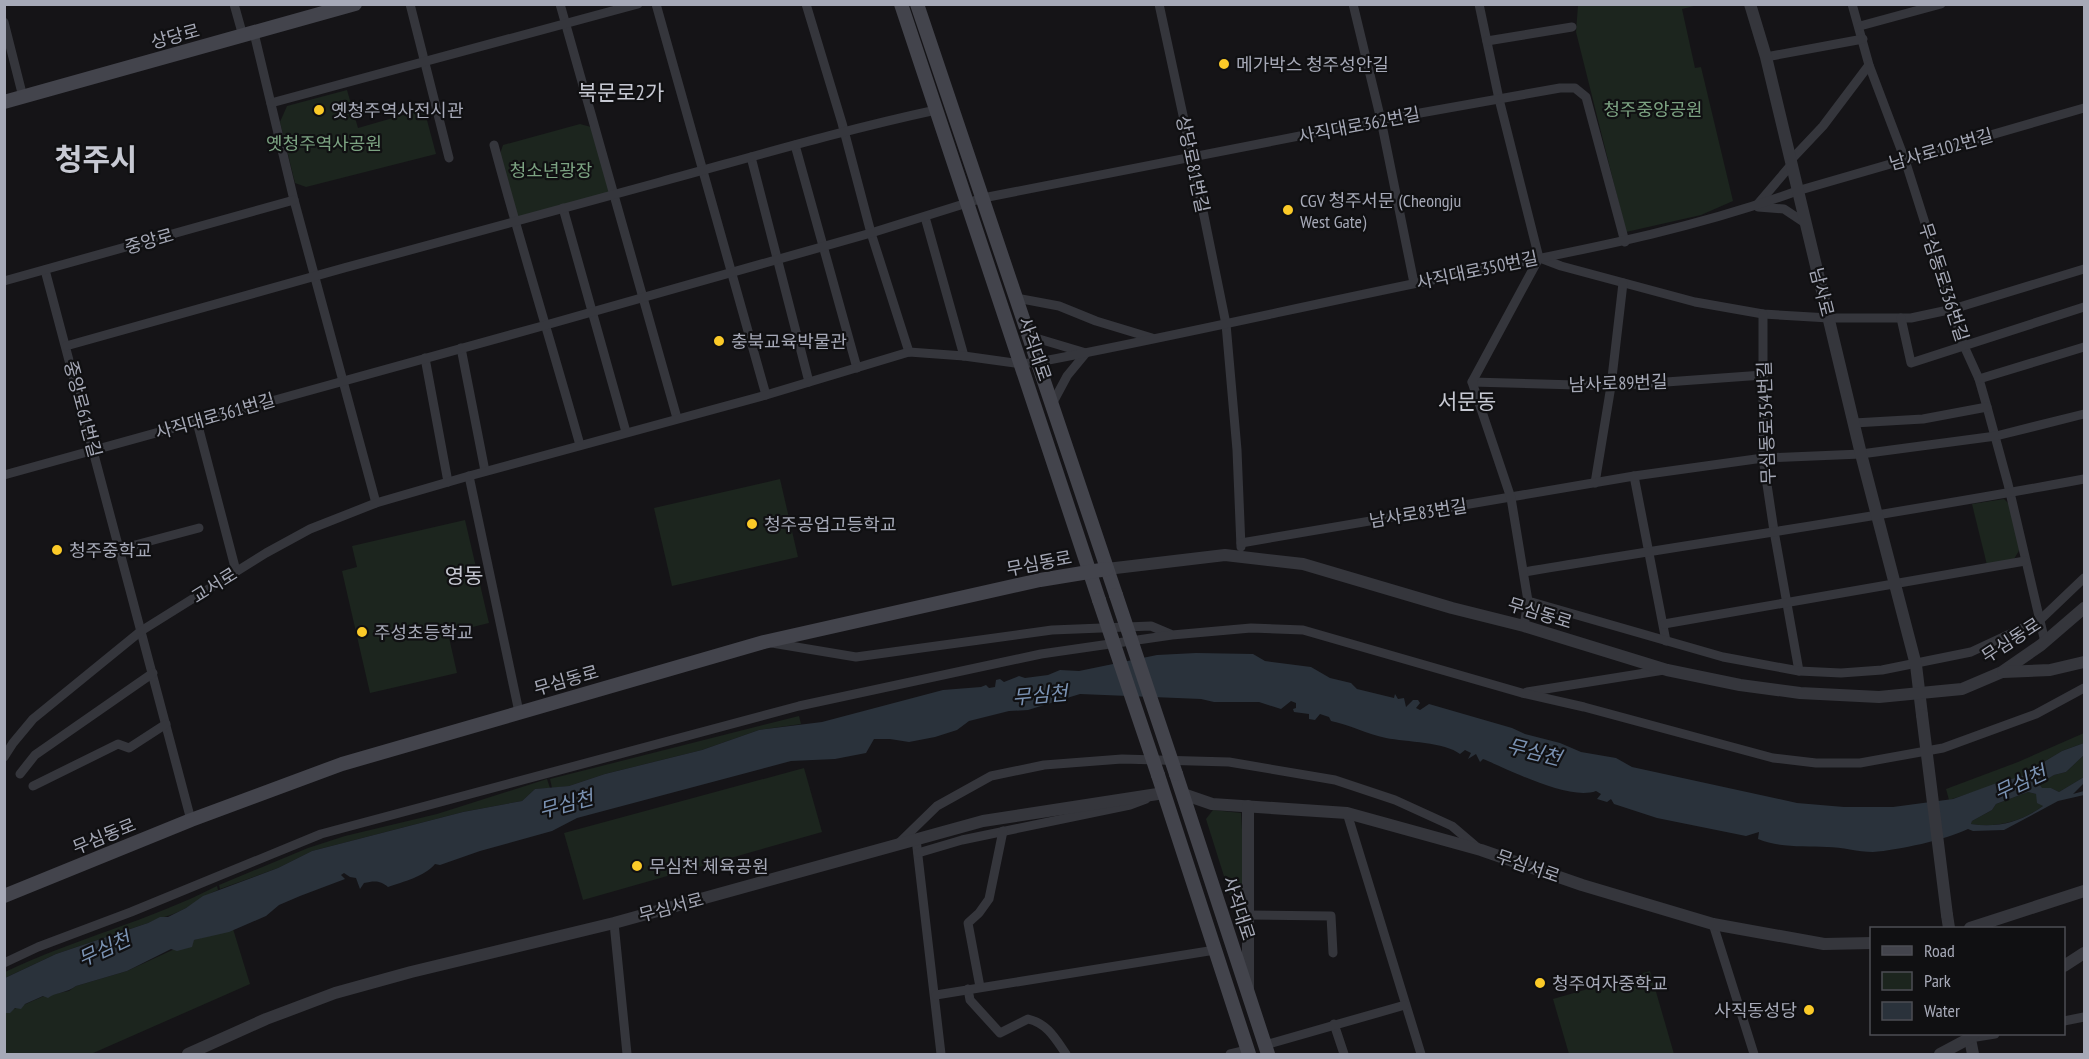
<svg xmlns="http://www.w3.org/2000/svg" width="2089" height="1059" font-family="'PT Sans Narrow','Noto Sans KR',sans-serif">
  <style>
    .green { fill: #1c251e }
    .water { fill: #2a323b; fill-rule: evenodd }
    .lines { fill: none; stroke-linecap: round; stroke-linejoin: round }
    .minor { stroke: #35363c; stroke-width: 9 }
    .tertiary { stroke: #35363c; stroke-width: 12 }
    .secondary { stroke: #43444c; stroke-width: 14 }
    .tertiary-bridge { stroke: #35363c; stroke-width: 12 }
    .secondary-bridge { stroke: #43444c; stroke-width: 14 }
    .poi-dot { fill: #fbca28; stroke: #101012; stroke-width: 2 }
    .labels { text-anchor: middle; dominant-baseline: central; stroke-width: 4.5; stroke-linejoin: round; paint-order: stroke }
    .street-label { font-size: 18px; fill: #a6a9b7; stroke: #101012 }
    .poi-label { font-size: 18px; fill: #a6a9b7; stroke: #101012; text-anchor: start }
    .park-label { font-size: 18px; fill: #7ca382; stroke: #101012 }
    .water-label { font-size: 20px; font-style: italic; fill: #7b93b4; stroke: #101012 }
    .quarter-label { font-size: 21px; fill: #c7c9d3; stroke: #101012 }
    .town-label { font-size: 30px; font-weight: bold; fill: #c7c9d3; stroke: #101012 }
  </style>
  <rect width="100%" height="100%" fill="#151417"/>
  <g class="green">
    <path d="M1578 5H1698L1682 9 1695 68 1701 67 1733 201 1701 215 1626 232 1576 32Z"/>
    <path d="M347 90 358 128 424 109 436 154 306 187 295 183 280 122 287 106Z"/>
    <path d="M580 124 591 127 611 192 516 219 500 154 503 145Z"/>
    <path d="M780 479 798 557 672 586 654 508Z"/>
    <path d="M2004 499 2009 504 2020 549 2014 559 1987 565 1972 504Z"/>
    <path d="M465 520 489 623 448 633 457 673 370 693 342 571 357 567 352 546Z"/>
    <path d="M799 716 801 724 759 730 702 750 605 774 569 786 552 788 550 779Z"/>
    <path d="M2084 733V743L2062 751 2037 766 2029 768 2033 773 1949 800 1946 789 2018 762Z"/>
    <path d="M2084 755V777L2059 792 2051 788H2041L2038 784 2054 775 2066 772Z"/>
    <path d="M804 768 822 832 583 900 564 833Z"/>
    <path d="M547 779 550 788 535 789 522 801 463 812 312 851 278 868 220 889 219 885 308 848 345 836 437 814Z"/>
    <path d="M2028 792 2036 794 2043 806C2020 822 1998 828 1971 824L1972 821 1992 810 1996 804Z"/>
    <path d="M1213 810 1241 813 1247 907 1245 943 1206 819Z"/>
    <path d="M217 886 218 890C205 895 196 903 184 909 172 916 160 917 148 923L56 954 5 978V972C74 939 149 921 217 886Z"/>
    <path d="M233 929 250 984 91 1054H5V1013L44 996 69 991 76 986 127 971 194 940Z"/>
    <path d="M1650 971 1674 1054H1569L1553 999Z"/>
  </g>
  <path class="water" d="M1196 653 1253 654 1265 661 1311 667 1330 678 1351 683 1357 689 1394 698 1395 694 1398 699 1404 698 1406 707 1413 700H1418L1420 703 1416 708 1420 710 1429 704 1512 728 1525 734 1560 743 1581 752 1616 758 1632 767 1797 803 1844 807H1893L1953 799 1994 784 2033 773 2032 769 2028 770 2029 768 2037 766 2062 751 2084 743V755L2066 772 2054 775 2039 784 2042 788H2051L2059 792 2084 777V783L2073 794 2084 791V795L2058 801 2004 830 1973 831 1968 829C1945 840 1899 850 1873 852 1858 852 1842 847 1827 847 1805 846 1779 848 1758 839L1759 832 1746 836 1657 818 1614 804 1611 799 1607 802 1597 799 1601 794 1596 791C1569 801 1510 770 1483 759L1480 762 1476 754 1468 759 1471 753 1465 750 1460 754C1445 742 1406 742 1386 738 1367 734 1350 725 1331 721L1329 717 1320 714 1315 720 1309 719V714L1294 712 1293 709 1296 708V703L1291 701 1281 709 1259 702H1214L1201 699 1080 694 1028 710 1009 711 969 721 957 730 935 737 909 742 890 739H874L866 753 835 759 791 761 577 818 552 831 480 851 440 865 435 864C425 876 403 882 388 887 380 880 374 881 364 883L360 889 356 878 350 877 344 873 341 875 345 879 300 896 279 905 266 916 229 932 194 940 192 947 177 951 171 949 127 971 76 986C67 993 56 992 48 998L43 996 25 1004 21 1009 15 1008 10 1013H5V978L56 954 148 923 160 917H168L186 908 203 896 278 868 312 851 463 812 522 801 535 789 569 786 605 774 702 750 759 730 822 722 943 690 981 687 986 685 989 688 995 687 996 680 1000 679 1004 682 1019 676 1025 678 1048 675 1060 670 1079 671 1157 655ZM2028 792 2036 794 2037 803 2043 806C2021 822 1998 828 1971 824L1972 821 1992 810 1996 804Z"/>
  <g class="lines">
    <g class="minor">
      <path d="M234 4 243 36"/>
      <path d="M410 4 449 158"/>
      <path d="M560 4 677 418"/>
      <path d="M656 4 766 395"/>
      <path d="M806 4 842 123 871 233 909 352"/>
      <path d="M1159 4 1192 157 1226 324 1237 450 1241 547"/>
      <path d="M1353 4 1381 120 1414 283"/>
      <path d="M1479 4 1499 99 1539 258"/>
      <path d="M1852 4 1869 65 1905 160 1964 346 1979 379 1987 407 2008 484 2045 642"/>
      <path d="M4 22 23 97"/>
      <path d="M1860 26 1941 4"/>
      <path d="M254 33 294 200 376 503"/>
      <path d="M1487 41 1572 27"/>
      <path d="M1766 57 1863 39"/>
      <path d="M271 103 638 4"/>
      <path d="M494 145C521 246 552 345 580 445"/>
      <path d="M795 145 857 368"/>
      <path d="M751 157 809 382"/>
      <path d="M1790 161 1823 126 1869 65"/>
      <path d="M1757 205 1791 165"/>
      <path d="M1758 207 1784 209 1805 223"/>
      <path d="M563 208 626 432"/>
      <path d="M925 217 964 356"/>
      <path d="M1540 258 1561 266 1695 302 1763 314 1829 318H1911L1953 309 2084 269"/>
      <path d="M45 270 191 820"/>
      <path d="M4 281 294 200"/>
      <path d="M1016 298 1059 306 1096 321 1152 338"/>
      <path d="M1763 314V458L1774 531 1799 671"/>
      <path d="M1901 318 1911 363 2084 307"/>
      <path d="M1029 336 1086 353 1067 376 1052 404"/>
      <path d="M66 346C264 290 461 235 660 182 752 157 843 130 936 110"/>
      <path d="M461 348 485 471"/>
      <path d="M425 358 448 482"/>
      <path d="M1979 379 2084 347"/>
      <path d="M1472 382 1611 386 1763 375"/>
      <path d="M197 422 236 571"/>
      <path d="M1854 423 1923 419 1987 407"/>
      <path d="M4 475 546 325 871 233 983 198 1381 120 1560 88H1575L1586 97 1625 242"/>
      <path d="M469 476 519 712"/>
      <path d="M1634 476 1666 641"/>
      <path d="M1595 483 1611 386 1623 283"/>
      <path d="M1241 543 1634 476 1763 458 1861 454 1996 436 2084 414"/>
      <path d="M120 549 199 528"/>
      <path d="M1524 572C1711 541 1898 514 2084 479"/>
      <path d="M1528 601 1723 657 1799 671 1841 673 1882 670 1971 652 2040 620 2084 578"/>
      <path d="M1664 624 2025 561"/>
      <path d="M1524 626 1528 601 1511 498 1472 382 1539 258"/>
      <path d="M772 643 856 657 1052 630 1151 626 1170 634"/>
      <path d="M1527 692 1664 670"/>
      <path d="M4 757 13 743 33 719 141 631 266 553 310 529 376 503 469 476 766 395 909 352 964 356 1021 364 1038 362C1171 337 1304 306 1437 279 1558 254 1680 234 1797 191L2084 108"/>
      <path d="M20 774 35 755 153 673"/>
      <path d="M33 786 118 744 129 748 166 724"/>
      <path d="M1347 813 1421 1054"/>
      <path d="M916 839 941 1054"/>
      <path d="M898 844 937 806 991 776 1044 765 1122 759 1229 762 1335 780 1395 800 1452 826 1479 849"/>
      <path d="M918 853 962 840 1130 805 1146 799"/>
      <path d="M1248 915 1331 916 1333 953"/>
      <path d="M614 923 627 1054"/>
      <path d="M1713 924 1754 1054"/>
      <path d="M4 963 38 947 131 912 321 834 799 706 1041 654 1172 635 1251 628 1303 630 1522 693 1584 707 1773 758 1816 763H1860L1943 748 2036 714 2084 688"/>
      <path d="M980 987 968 923 979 913 989 899 1003 831"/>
      <path d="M968 989 970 1000 1000 1033 1028 1019C1048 1024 1055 1038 1066 1054"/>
      <path d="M936 995 1215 950"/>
      <path d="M2064 1021 2084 1017"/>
      <path d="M1334 1024 1344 1054"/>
      <path d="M1970 1038 1995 1034"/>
      <path d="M1265 1045 1405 1005"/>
      <path d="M1230 1054 1247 1050"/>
    </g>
    <g class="tertiary">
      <path d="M1750 4 1766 57 1861 454 1916 665 1922 715"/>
      <path d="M1107 569 1225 555 1303 564 1452 608 1524 626 1667 670 1740 685 1800 693 1879 697 1962 689 2002 672 2041 645 2084 608"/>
      <path d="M2003 672 2050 670 2084 662"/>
      <path d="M1183 794 1212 804 1347 813 1481 850 1582 885 1713 924 1824 944 1872 943"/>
      <path d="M1947 915 1949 928"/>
      <path d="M1970 928 2084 891"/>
      <path d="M2064 966 2084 953"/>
      <path d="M1248 988V806"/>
      <path d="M1969 1034 1973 1054"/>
      <path d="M188 1054 266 1019 335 993 411 972 614 923 983 821 1164 793"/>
      <path d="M1940 1054 1970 1038 1974 1034"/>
    </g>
    <g class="secondary">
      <path d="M901 4 1099 600"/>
      <path d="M917 4 1116 595"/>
      <path d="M4 102 355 4"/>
      <path d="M1176 774 1268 1054"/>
      <path d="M1158 775 1249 1054"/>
      <path d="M4 896 191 820 342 764 764 642 1040 580 1107 569"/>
    </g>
    <path class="tertiary-bridge" d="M1922 715 1947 915"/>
    <g class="secondary-bridge">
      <path d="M1116 595 1176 774"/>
      <path d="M1099 600 1158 775"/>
    </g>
  </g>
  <g class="poi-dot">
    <circle cx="1224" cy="64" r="6"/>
    <circle cx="319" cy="110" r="6"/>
    <circle cx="1288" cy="210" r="6"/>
    <circle cx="719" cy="341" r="6"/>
    <circle cx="752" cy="524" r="6"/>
    <circle cx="57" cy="550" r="6"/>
    <circle cx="362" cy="632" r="6"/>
    <circle cx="637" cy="866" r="6"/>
    <circle cx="1540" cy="983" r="6"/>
    <circle cx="1809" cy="1010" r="6"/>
  </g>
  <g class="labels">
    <g class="street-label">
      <text transform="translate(175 36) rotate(-15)">상당로</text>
      <text transform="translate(1359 125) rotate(-11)">사직대로362번길</text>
      <text transform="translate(1941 149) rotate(-16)">남사로102번길</text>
      <text transform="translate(1193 164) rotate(78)">상당로81번길</text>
      <text transform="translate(149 241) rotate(-16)">중앙로</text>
      <text transform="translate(1477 270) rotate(-12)">사직대로350번길</text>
      <text transform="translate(1944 282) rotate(72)">무심동로336번길</text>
      <text transform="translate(1822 292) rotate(76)">남사로</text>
      <text transform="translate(1035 349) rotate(71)">사직대로</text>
      <text transform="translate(1618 383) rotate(-2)">남사로89번길</text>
      <text transform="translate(83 409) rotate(75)">중앙로61번길</text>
      <text transform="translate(215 416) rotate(-16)">사직대로361번길</text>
      <text transform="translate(1766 423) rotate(-92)">무심동로354번길</text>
      <text transform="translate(1418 513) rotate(-9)">남사로83번길</text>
      <text transform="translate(1039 563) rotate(-11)">무심동로</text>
      <text transform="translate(214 585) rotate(-32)">교서로</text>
      <text transform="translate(1540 613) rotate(17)">무심동로</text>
      <text transform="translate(2011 640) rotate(-33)">무심동로</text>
      <text transform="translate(566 680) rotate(-16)">무심동로</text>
      <text transform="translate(104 836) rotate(-22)">무심동로</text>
      <text transform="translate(1528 866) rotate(19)">무심서로</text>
      <text transform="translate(671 907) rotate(-15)">무심서로</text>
      <text transform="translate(1239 908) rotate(72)">사직대로</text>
    </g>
    <g class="poi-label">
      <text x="1236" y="64">메가박스 청주성안길</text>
      <text x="331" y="110">옛청주역사전시관</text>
      <text x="1300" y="200">CGV 청주서문 (Cheongju<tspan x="1300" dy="21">West Gate)</tspan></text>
      <text x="731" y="341">충북교육박물관</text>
      <text x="764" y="524">청주공업고등학교</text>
      <text x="69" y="550">청주중학교</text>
      <text x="374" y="632">주성초등학교</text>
      <text x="649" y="866">무심천 체육공원</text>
      <text x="1552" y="983">청주여자중학교</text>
      <text x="1797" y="1010" text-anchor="end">사직동성당</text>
    </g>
    <g class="park-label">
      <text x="1653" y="109">청주중앙공원</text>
      <text x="324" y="143">옛청주역사공원</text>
      <text x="551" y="170">청소년광장</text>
    </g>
    <g class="water-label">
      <text transform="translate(1040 695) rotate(-5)">무심천</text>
      <text transform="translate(1534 752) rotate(14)">무심천</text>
      <text transform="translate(2020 783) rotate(-25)">무심천</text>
      <text transform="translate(566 804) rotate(-15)">무심천</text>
      <text transform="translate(104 949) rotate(-25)">무심천</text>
    </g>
    <g class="quarter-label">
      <text x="621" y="92">북문로2가</text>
      <text x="1467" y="401">서문동</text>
      <text x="464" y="575">영동</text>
    </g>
    <g class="town-label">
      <text x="96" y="158">청주시</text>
    </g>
  </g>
  <rect width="2089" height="1059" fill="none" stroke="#a6a9b7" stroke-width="12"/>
  <rect x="1870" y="927" width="195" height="108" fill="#101012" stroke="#4c4d54" stroke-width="1.5"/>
  <rect x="1882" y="946" width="30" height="9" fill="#43444c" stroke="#4c4d54" stroke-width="1.5"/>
  <text x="1924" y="957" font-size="18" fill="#a6a9b7">Road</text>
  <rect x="1882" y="972" width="30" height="18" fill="#1c251e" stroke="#4c4d54" stroke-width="1.5"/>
  <text x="1924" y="987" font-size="18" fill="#a6a9b7">Park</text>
  <rect x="1882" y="1002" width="30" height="18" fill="#2a323b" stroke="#4c4d54" stroke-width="1.5"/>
  <text x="1924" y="1017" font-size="18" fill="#a6a9b7">Water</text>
</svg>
